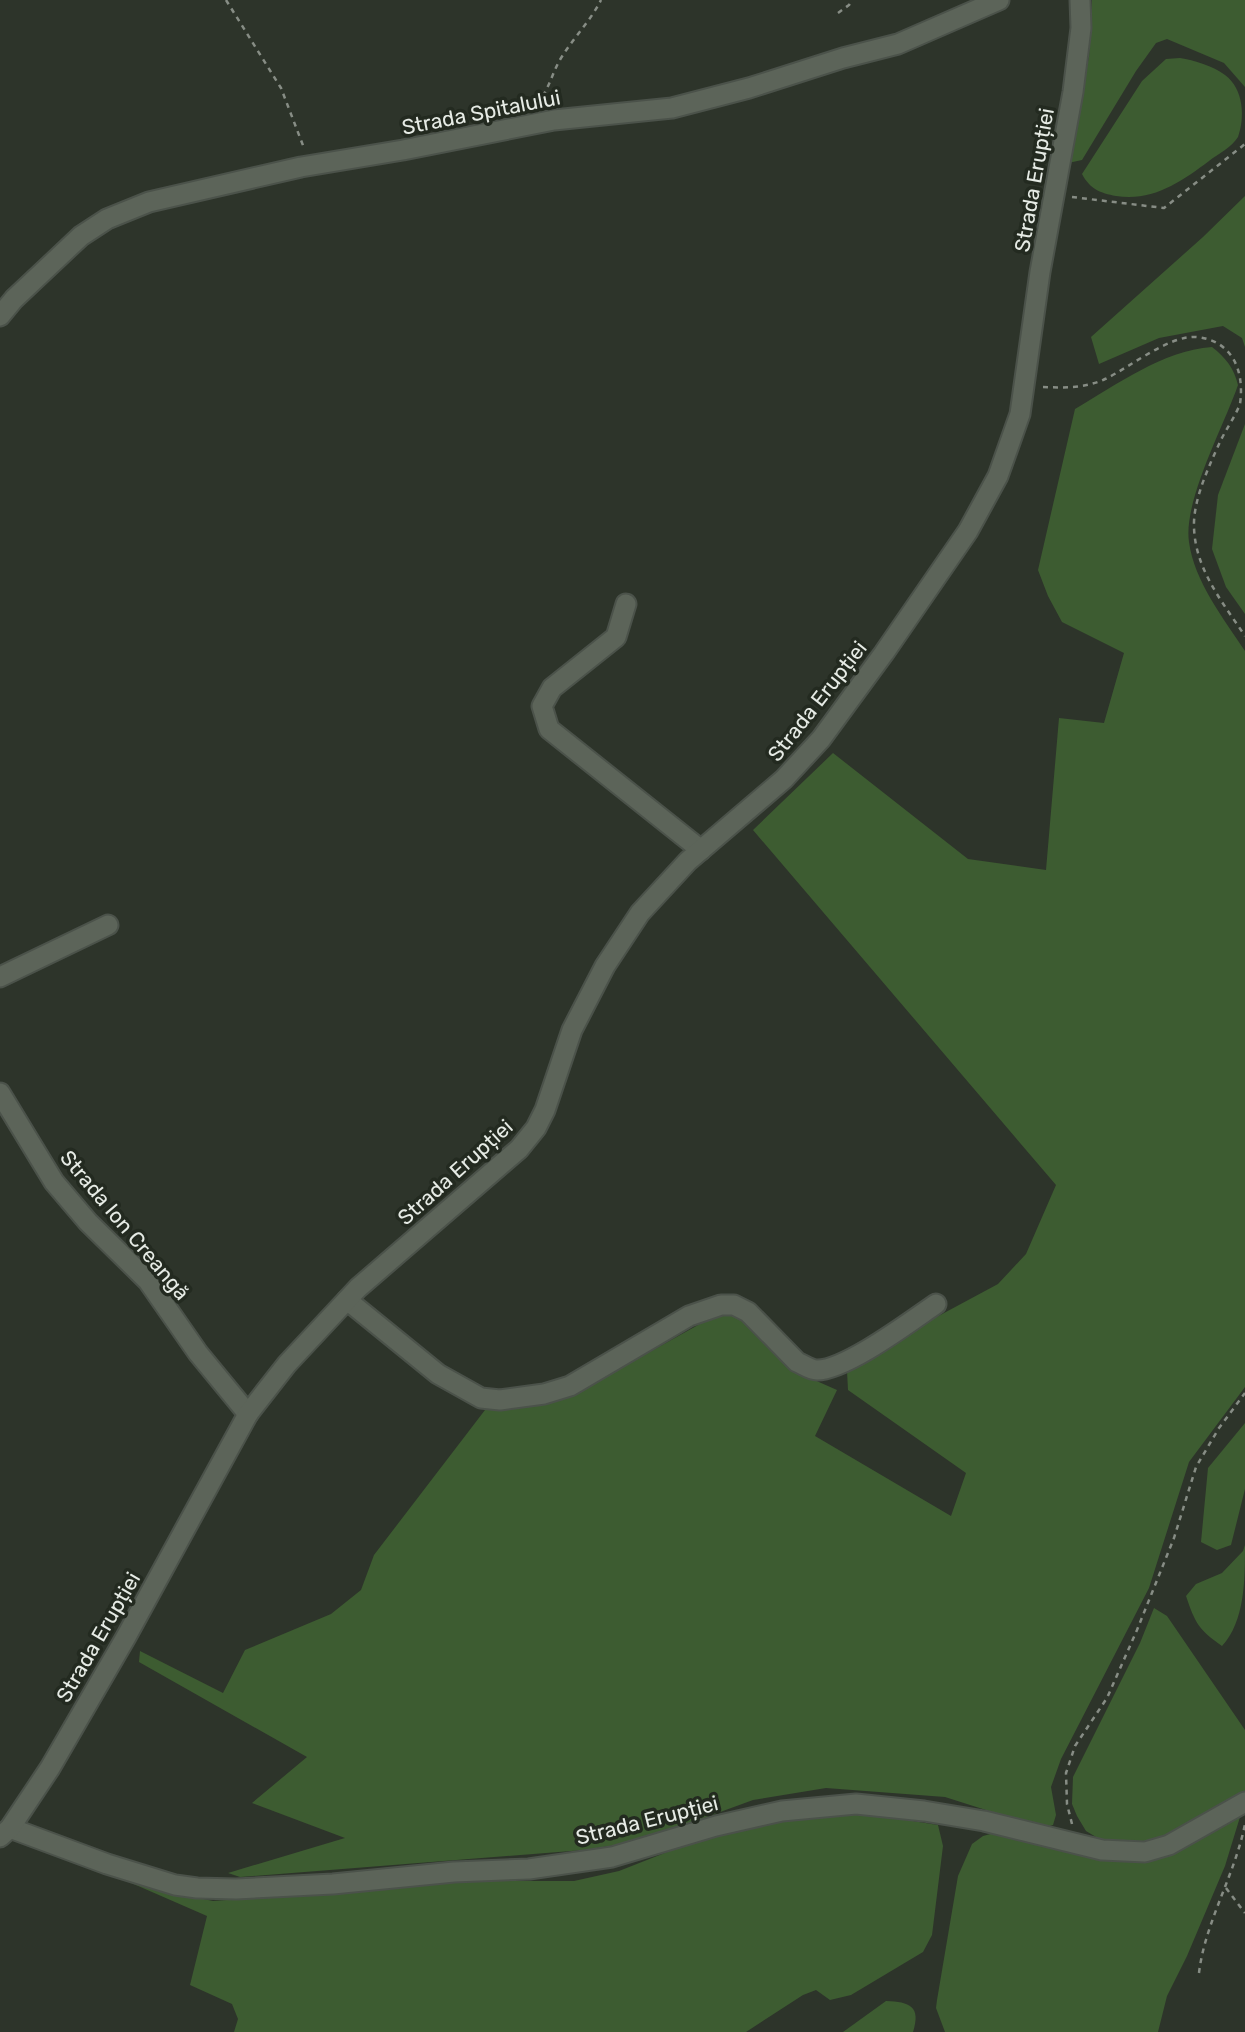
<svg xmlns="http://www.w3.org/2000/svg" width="1245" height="2032" font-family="Rubik,sans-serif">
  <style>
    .green { fill: #3d5c31 }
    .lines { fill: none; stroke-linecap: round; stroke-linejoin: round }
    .minor-casing { stroke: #4b524a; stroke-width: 23 }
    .path { stroke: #878d85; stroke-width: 2.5; stroke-dasharray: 5 5; stroke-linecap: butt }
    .minor { stroke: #5c6459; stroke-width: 19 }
    .labels { text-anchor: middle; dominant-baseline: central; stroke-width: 7; stroke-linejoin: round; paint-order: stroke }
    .street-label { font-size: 21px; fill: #e6ebe5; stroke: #232a20 }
  </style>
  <rect width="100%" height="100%" fill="#2d342a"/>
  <g class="green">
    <path d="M1092 0H1245V87L1224 63 1167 39 1156 43 1136 71 1082 160 1068 163V152L1089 57Z"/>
    <path d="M1180 58C1194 60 1213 66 1225 75 1244 89 1245 118 1238 137 1232 147 1218 154 1209 161 1181 182 1152 202 1116 196 1100 193 1090 189 1082 174L1142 81 1166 59Z"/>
    <path d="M1245 196V347L1242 338 1223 326 1159 338 1099 364 1091 337 1203 237Z"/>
    <path d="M1212 347C1226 358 1234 368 1238 385 1224 426 1183 501 1189 542 1194 581 1224 619 1245 651V1387L1189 1462 1149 1588 1061 1759 1051 1787 1056 1815 1053 1825 1042 1828 945 1797 826 1788 753 1800 641 1841 584 1850 240 1877 228 1873 345 1838 252 1803 307 1757 139 1662 140 1651 223 1693 245 1650 331 1614 361 1590 374 1555 485 1410 523 1408 569 1397 707 1320 728 1314 745 1322 794 1371 837 1390 815 1436 951 1516 966 1473 848 1390 847 1371 918 1327 998 1284 1026 1254 1056 1185 753 830 833 753 968 859 1046 870 1059 718 1104 723 1124 653 1062 622 1048 596 1038 570 1075 409C1118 384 1162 351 1212 347Z"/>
    <path d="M1245 424V614L1226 587 1212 549 1218 495Z"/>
    <path d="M1245 1423V1489L1231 1545 1217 1550 1201 1542 1208 1468Z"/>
    <path d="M1245 1545C1245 1580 1245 1621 1222 1646 1199 1630 1195 1623 1186 1596L1196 1584 1222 1573 1243 1551Z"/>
    <path d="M1154 1608 1167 1616 1245 1730V1791L1154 1841 1136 1847 1106 1843 1086 1831 1077 1816 1072 1804 1073 1777 1140 1643Z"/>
    <path d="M856 1812 938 1825 943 1846 932 1935 923 1952 851 1995 830 2000 816 1990 803 1995 746 2032H234L238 2019 232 2004 190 1985 207 1916 113 1875 170 1892 213 1901 472 1881H574L619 1871 723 1830 822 1814Z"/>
    <path d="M1240 1817 1225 1866 1187 1956 1167 1996 1158 2032H945L936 2008 937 2000 958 1876 972 1844 983 1836 994 1833 1028 1842 1122 1857Z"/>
    <path d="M886 2001C910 2002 921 2006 913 2032H843Z"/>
  </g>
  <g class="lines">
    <defs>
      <g id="minor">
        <path d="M0 316 14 299 81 236 107 219 149 202 301 167 403 150 554 120 672 108 749 88 843 58 898 44 999 0"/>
        <path d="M626 604 616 637 552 688 542 706 549 729 701 850"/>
        <path d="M0 977 108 925"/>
        <path d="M0 1093 54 1182 88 1222 148 1281 198 1353 248 1414"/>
        <path d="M347 1300 438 1374 481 1398 500 1400 544 1394 570 1386 689 1316 721 1305H734L748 1312 797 1362C804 1365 810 1370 817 1370 846 1370 911 1321 936 1304"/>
        <path d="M10 1828 107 1864 175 1885 197 1888 236 1889 333 1884 454 1872 529 1869 612 1857 716 1826 782 1811 856 1804 924 1811 984 1821 1102 1850 1145 1852 1169 1845 1245 1802"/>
        <path d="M0 1837 10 1828 50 1768 126 1637 248 1414 287 1364 358 1288 519 1149 536 1128 545 1110 572 1030 605 966 640 913 688 861 784 779 821 739 884 653 968 531 998 476 1020 414 1040 272 1073 92 1081 28 1080 0"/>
      </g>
    </defs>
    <use href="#minor" class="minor-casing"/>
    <g class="path">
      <path d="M226 0 281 88 304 148"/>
      <path d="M838 13 849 5 852 0"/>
      <path d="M537 104C550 89 552 71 563 55 575 36 591 20 601 0"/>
      <path d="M1072 197 1164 208 1245 144"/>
      <path d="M1043 387C1064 388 1086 388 1105 379 1129 368 1169 335 1196 337 1231 340 1245 369 1240 404 1235 417 1226 429 1220 442 1209 466 1193 500 1194 527 1195 569 1223 603 1245 636"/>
      <path d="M1072 1824 1067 1804 1066 1773 1075 1746 1107 1698 1137 1630 1174 1538 1196 1467 1219 1428 1245 1393"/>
      <path d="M1226 1888 1245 1913"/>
      <path d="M1199 1973C1205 1922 1235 1875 1245 1824"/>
    </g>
    <use href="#minor" class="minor"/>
  </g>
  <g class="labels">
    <g class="street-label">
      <text transform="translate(481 112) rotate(-11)">Strada Spitalului</text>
      <text transform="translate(1034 180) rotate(-80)">Strada Erupției</text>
      <text transform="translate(817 701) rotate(-52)">Strada Erupției</text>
      <text transform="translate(455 1172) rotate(-42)">Strada Erupției</text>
      <text transform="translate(125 1225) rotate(50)">Strada Ion Creangă</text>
      <text transform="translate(98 1637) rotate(-60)">Strada Erupției</text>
      <text transform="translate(647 1820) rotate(-14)">Strada Erupției</text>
    </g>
  </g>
</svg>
